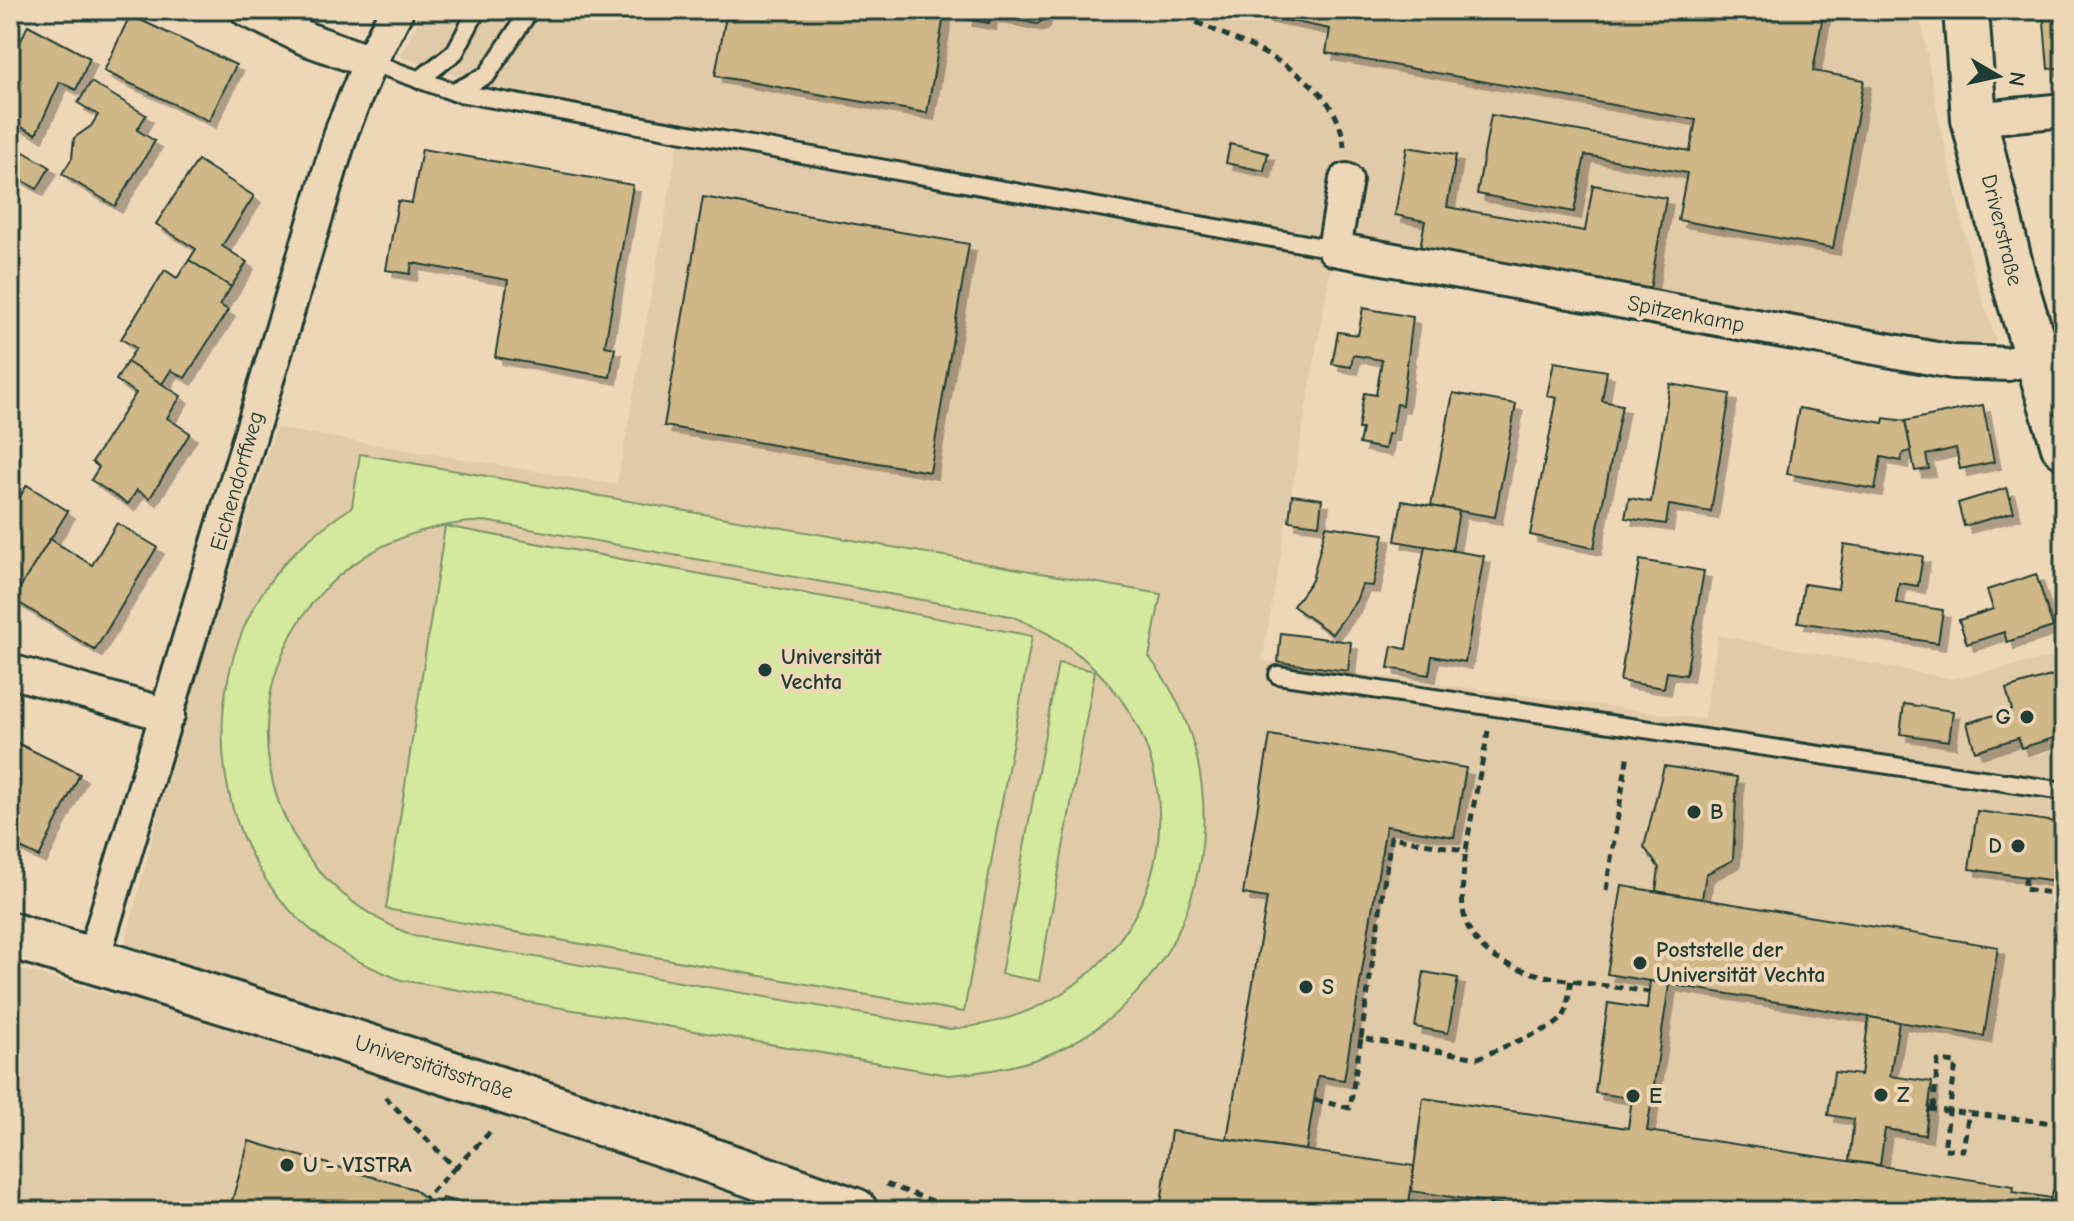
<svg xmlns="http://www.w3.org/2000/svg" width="2074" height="1221" font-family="'Comic Neue',sans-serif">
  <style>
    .built { fill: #e1caa7 }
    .garden { fill: #d4e99d; stroke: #7a9368; stroke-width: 2; fill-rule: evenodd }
    .building { fill: #cfb788; stroke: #1f3d34; stroke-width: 2; filter: url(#shadow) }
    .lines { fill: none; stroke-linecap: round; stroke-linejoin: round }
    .lane-casing { stroke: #1f3d34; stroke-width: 22 }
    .street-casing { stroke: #1f3d34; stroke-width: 38 }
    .secondary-casing { stroke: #1f3d34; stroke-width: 50 }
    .path { stroke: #1f3d34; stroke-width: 5; stroke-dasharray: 8 6; stroke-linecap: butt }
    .lane { stroke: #eed7b7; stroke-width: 16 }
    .street { stroke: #eed7b7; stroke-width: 32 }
    .secondary { stroke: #eed7b7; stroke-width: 44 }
    .poi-dot { fill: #1f3d34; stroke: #eed7b7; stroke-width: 3 }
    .labels { text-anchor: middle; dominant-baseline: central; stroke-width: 8; stroke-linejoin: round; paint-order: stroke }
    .street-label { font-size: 22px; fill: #1f3d34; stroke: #eed7b7 }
    .poi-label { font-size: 22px; font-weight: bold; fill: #1f3d34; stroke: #eed7b7; text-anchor: start }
  </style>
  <defs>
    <filter id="shadow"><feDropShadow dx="7" dy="7" stdDeviation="0" flood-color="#0004"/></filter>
  </defs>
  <rect width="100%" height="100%" fill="#eed7b7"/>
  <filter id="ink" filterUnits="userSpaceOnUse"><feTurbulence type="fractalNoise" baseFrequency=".0125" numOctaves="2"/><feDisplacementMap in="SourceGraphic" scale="16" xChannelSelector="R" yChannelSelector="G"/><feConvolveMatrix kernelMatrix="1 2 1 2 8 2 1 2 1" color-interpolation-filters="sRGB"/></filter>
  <g filter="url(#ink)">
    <g class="built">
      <path d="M424 10H1919L1939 121 1974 274 1996 340 1988 349 1935 347 482 85 400 56Z"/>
      <path d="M680 134 1334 249 1262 661 1704 719 1718 635 1953 679 2064 655V1211H10V966L112 995 177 741 276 428 617 485Z"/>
    </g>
    <g class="garden">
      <path d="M360 454 1161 594 1149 657C1247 782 1209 975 1065 1047 1028 1066 988 1072 948 1075L401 980C377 970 353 960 331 945 213 866 190 698 268 584 290 552 321 528 352 507ZM485 521 1011 616C1238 706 1194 1008 950 1029L414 936C183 843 237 532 485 521Z"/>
      <path d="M445 526 1032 636 964 1012 386 909Z"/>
      <path d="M1058 663 1095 671 1039 981 1001 974Z"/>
    </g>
    <g class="building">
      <path d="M727 10H945L927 113 715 76Z"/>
      <path d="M967 10H1045L1043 20 1037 24 990 15 989 23 965 19Z"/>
      <path d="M1237 10H1824L1813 71 1864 80 1833 248 1678 220 1687 173 1585 155 1574 212 1477 194 1491 115 1690 151 1696 120 1326 53 1330 29Z"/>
      <path d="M2043 10H2064V67L2048 69Z"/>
      <path d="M130 15 236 65 209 121 104 71Z"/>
      <path d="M28 25 90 58 76 90 60 82 36 134 10 122V77L17 62 12 60Z"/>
      <path d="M91 82 146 115 137 130 155 141 115 206 62 174 72 158 74 138 91 126 98 115 78 103Z"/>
      <path d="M10 144 50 167 37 189 10 173Z"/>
      <path d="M1230 144 1268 153 1264 171 1226 163Z"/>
      <path d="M1407 147 1456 155 1447 207 1585 231 1593 185 1666 198 1650 289 1420 248 1425 221 1395 215Z"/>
      <path d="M422 149 633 185 605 346 615 348 610 377 495 357 508 280 412 263 410 274 386 270 398 201 412 203Z"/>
      <path d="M198 160 254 196 222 246 247 262 231 287 189 260 196 249 156 224Z"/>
      <path d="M703 197 969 244 930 472 664 426Z"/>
      <path d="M189 260 231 287 220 305 228 310 185 378 171 370 162 384 127 362 136 348 121 339 165 270 177 278Z"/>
      <path d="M1363 308 1413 317 1402 405 1397 404 1392 434H1388L1385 449 1359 444 1362 429H1358L1364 393 1376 395 1382 360 1353 355 1351 367 1332 364 1338 332 1358 335Z"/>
      <path d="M127 362 181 396 167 418 190 433 150 498 137 490 128 504 91 480 99 467 92 462 136 393 116 380Z"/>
      <path d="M1554 362 1607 371 1602 401 1622 405 1594 548 1530 535 1557 398 1547 396Z"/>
      <path d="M1670 384 1730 394 1711 512 1669 505 1666 524 1625 518 1629 498 1651 502Z"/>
      <path d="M1453 393 1516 404 1495 517 1431 506Z"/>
      <path d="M1983 405 1994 462 1960 469 1956 448 1926 455 1929 469 1915 471 1905 421Z"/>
      <path d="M1799 408 1883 423 1884 418 1905 421 1911 451 1903 453 1901 461 1881 457 1875 489 1787 474Z"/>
      <path d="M27 485 68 511 10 604V537L19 523 10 518V513Z"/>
      <path d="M2007 488 2014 512 1964 526 1958 503Z"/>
      <path d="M1292 495 1322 499 1319 525 1289 521Z"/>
      <path d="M1402 501 1459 511 1452 551 1395 541Z"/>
      <path d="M117 523 157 547 95 650 13 599 50 539 92 565Z"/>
      <path d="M1326 526 1384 534 1373 586 1362 585 1356 601 1332 634 1293 606 1312 580Z"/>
      <path d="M1844 544 1923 556 1918 586 1899 583 1896 603 1943 610 1938 643 1798 622 1804 584 1838 589Z"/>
      <path d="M1425 546 1484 556 1465 662 1432 656 1429 675 1388 668 1392 646 1406 649Z"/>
      <path d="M1640 560 1704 571 1686 675 1667 672 1664 688 1620 681Z"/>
      <path d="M2036 574 2053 627 2007 642 2004 632 1967 644 1959 620 1993 609 1987 590Z"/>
      <path d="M1281 633 1351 642 1348 671 1278 662Z"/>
      <path d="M2064 672V735L2021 748 2018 738 1975 751 1967 723 2012 710 2006 689Z"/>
      <path d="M1904 704 1953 711 1949 741 1900 734Z"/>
      <path d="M1270 735 1466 768 1454 837 1386 826 1344 1080 1318 1076 1306 1150 1227 1139 1267 898 1243 894Z"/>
      <path d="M13 741 80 774 39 857 10 843V748Z"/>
      <path d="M1664 766 1737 777 1733 860 1706 874 1702 899 1656 891 1659 868 1644 847Z"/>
      <path d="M1977 811 2064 823V882L1969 869Z"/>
      <path d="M1622 886 1998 947 1984 1036 1607 974Z"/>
      <path d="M1424 972 1458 978 1448 1033 1415 1027Z"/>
      <path d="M1650 981 1669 985 1647 1131 2014 1186 2013 1192 2051 1198 2047 1211H1546L1411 1191 1423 1098 1628 1128 1632 1098 1595 1093 1608 1003 1647 1009Z"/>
      <path d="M1869 1017 1899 1022 1890 1076 1932 1082 1925 1135 1885 1129 1880 1165 1849 1161 1854 1119 1828 1115 1834 1072 1861 1075Z"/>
      <path d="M1171 1131 1414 1166 1408 1211H1160Z"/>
      <path d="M249 1141 414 1189 435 1207 443 1198 486 1211H229Z"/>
      <path d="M2059 1173 2064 1174V1211H2047Z"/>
    </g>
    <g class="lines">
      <defs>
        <g id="lane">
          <path d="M370 62 454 92 1334 249"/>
          <path d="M419 80 455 52 477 10"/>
          <path d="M454 92 487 75 530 10"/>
          <path d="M1278 675 2064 791"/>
        </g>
        <g id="street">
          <path d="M247 10 307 39 370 62"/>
          <path d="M1974 119 2064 110"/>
          <path d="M1346 180 1334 249 1953 362 2008 364 2038 356"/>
          <path d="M10 671 168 715"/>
          <path d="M93 959 342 130 370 62 397 10"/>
        </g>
        <g id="secondary">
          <path d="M1966 10 1974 119 2013 277 2064 446"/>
          <path d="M10 935C293 1022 576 1111 855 1211"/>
        </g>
      </defs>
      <use href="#lane" class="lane-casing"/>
      <use href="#street" class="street-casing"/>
      <use href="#secondary" class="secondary-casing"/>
      <g class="path">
        <path d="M1196 10 1194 21C1250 47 1339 76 1344 147"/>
        <path d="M1488 731C1481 775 1454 880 1465 919 1470 935 1480 948 1494 957 1531 981 1605 984 1649 992"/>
        <path d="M2026 877 2024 889 2064 895"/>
        <path d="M1606 890 1628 753"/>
        <path d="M1361 1038 1391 837 1468 851"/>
        <path d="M385 1097 455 1168 425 1198"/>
        <path d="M1315 1100 1350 1108 1361 1038 1478 1058 1553 1026 1563 1018 1567 1008 1571 978"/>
        <path d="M1928 1109 2064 1124"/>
        <path d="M1933 1109 1938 1061 1956 1063 1944 1149 1963 1150 1969 1111"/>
        <path d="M455 1168 493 1129"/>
        <path d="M886 1184 960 1211"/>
        <path d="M1408 1209 1422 1211"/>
        <path d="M1490 1211 1491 1203"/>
      </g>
      <use href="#lane" class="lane"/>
      <use href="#street" class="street"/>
      <use href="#secondary" class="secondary"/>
    </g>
  </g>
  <g class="poi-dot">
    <circle cx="765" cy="670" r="8"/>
    <circle cx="2027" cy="717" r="8"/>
    <circle cx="1694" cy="812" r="8"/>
    <circle cx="2018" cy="846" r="8"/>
    <circle cx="1640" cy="963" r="8"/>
    <circle cx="1306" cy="987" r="8"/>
    <circle cx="1881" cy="1095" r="8"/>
    <circle cx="1633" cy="1096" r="8"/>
    <circle cx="287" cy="1165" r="8"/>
  </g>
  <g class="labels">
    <g class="street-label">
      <text transform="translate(2002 230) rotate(76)">Driverstraße</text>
      <text transform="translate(1686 314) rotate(11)">Spitzenkamp</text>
      <text transform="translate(237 481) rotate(-74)">Eichendorffweg</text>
      <text transform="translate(434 1067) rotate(18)">Universitätsstraße</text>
    </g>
    <g class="poi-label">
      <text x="781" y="657">Universität<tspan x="781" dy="25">Vechta</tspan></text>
      <text x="2011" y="717" text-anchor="end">G</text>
      <text x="1710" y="812">B</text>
      <text x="2002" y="846" text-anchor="end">D</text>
      <text x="1656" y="950">Poststelle der<tspan x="1656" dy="25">Universität Vechta</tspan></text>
      <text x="1322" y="987">S</text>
      <text x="1897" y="1095">Z</text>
      <text x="1649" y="1096">E</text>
      <text x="303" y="1165">U - VISTRA</text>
    </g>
  </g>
  <rect width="2074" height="1221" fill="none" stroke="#eed7b7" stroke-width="40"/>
  <rect x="20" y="20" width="2034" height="1181" fill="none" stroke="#1f3d34" stroke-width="3" filter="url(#ink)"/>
  <g transform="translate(1998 76) rotate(99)" stroke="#eed7b7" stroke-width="6" paint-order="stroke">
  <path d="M0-6L14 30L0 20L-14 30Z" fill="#1f3d34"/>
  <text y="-12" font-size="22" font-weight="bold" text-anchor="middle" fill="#1f3d34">N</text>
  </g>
</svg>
